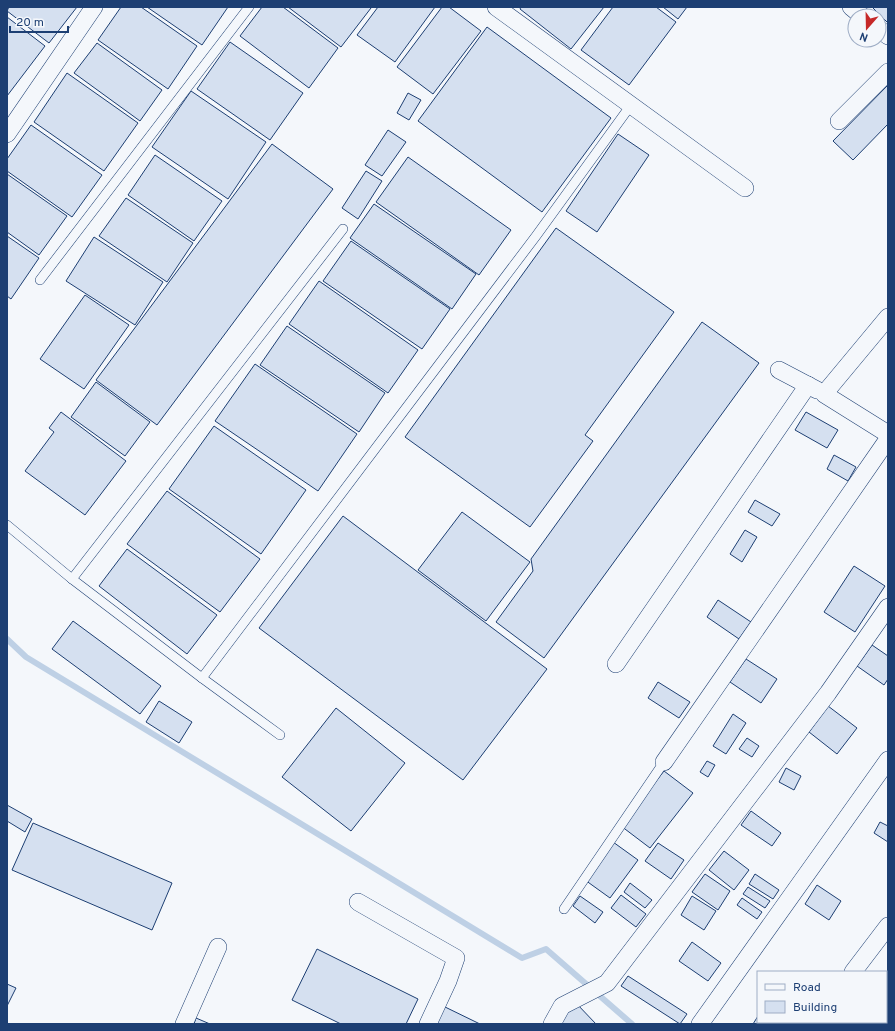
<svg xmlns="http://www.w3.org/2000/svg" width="895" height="1031" font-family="Overpass,sans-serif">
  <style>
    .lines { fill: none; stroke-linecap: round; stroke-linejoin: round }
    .stream { stroke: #bed0e5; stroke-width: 6 }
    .building { fill: #d5e0f0; stroke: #1d3f73 }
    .lane-casing { stroke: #1d3f73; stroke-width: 10 }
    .street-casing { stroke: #1d3f73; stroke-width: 18 }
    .lane { stroke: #f4f7fb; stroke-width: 9 }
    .street { stroke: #f4f7fb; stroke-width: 17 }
  </style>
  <rect width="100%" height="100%" fill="#f4f7fb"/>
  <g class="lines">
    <path class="stream" d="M7 639 26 657 522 958 546 949 632 1024"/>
  </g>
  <g class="building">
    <path d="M9 7H77L49 43 7 11Z"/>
    <path d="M121 7H141L197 46 168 89 98 40Z"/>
    <path d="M147 7H228L202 45Z"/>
    <path d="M262 7H283L338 48 309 88 240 36Z"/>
    <path d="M288 7H370L371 8 341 47Z"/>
    <path d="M378 7H435L395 62 357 35Z"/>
    <path d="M442 7H449L481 31 433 94 397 67Z"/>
    <path d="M521 7H604L571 49 520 9Z"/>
    <path d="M613 7H656L676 22 629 85 581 50Z"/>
    <path d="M663 7H687L678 19Z"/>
    <path d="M872 7H888V23Z"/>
    <path d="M7 17 45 46 7 96Z"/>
    <path d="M487 27 611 118 542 212 418 121Z"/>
    <path d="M230 42 303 93 270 140 197 89Z"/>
    <path d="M97 43 162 90 140 121 74 73Z"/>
    <path d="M67 73 138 123 104 171 34 122Z"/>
    <path d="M888 85V124L853 160 833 141Z"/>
    <path d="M191 91 266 142 228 199 152 147Z"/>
    <path d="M408 93 421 100 409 120 397 113Z"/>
    <path d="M31 125 102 175 72 217 7 171V159Z"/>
    <path d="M388 130 406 142 382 176 365 165Z"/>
    <path d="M618 134 649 155 597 232 566 211Z"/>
    <path d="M272 144 333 189 157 425 96 380Z"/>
    <path d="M155 155 222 201 194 241 128 195Z"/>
    <path d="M408 157 511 230 479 275 376 202Z"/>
    <path d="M366 171 382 181 358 219 342 208Z"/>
    <path d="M7 174 67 216 39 255 7 232Z"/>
    <path d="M126 198 193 243 167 282 99 236Z"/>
    <path d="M374 204 476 274 452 309 350 238Z"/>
    <path d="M556 228 674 312 585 435 593 441 530 527 405 437Z"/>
    <path d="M7 236 39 258 11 299 7 296Z"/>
    <path d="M94 237 163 282 135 325 66 281Z"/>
    <path d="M351 241 450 309 422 349 323 281Z"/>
    <path d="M319 281 418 350 388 393 289 324Z"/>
    <path d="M85 295 129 325 84 389 40 359Z"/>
    <path d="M702 322 759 363 544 658 496 622 533 571 531 559Z"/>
    <path d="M287 326 385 393 359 432 260 365Z"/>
    <path d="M255 364 357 434 318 491 215 421Z"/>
    <path d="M96 382 150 422 125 456 71 417Z"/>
    <path d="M61 412 126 461 85 515 25 471 54 432 49 428Z"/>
    <path d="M806 412 838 430 827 448 795 430Z"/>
    <path d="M214 426 306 490 261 554 169 489Z"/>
    <path d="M834 455 856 467 848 481 827 469Z"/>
    <path d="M167 491 260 559 220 612 127 544Z"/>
    <path d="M755 500 780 514 772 526 748 512Z"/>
    <path d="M462 512 530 562 486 621 418 570Z"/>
    <path d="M343 516 547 669 463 780 259 628Z"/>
    <path d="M745 530 757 537 742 562 730 554Z"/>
    <path d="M127 549 217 615 187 654 99 586Z"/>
    <path d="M854 566 885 586 855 632 824 612Z"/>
    <path d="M718 600 751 622 739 639 707 617Z"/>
    <path d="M73 621 161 686 140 714 52 649Z"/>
    <path d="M872 645 888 656V679L884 685 857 666Z"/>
    <path d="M746 659 777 679 761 703 730 682Z"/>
    <path d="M658 682 690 702 679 718 648 698Z"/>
    <path d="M159 701 192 722 179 743 146 722Z"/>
    <path d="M828 706 857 728 837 754 809 732Z"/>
    <path d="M336 708 405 763 351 831 282 777Z"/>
    <path d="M733 714 746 723 726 754 713 746Z"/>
    <path d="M747 738 759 746 752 757 739 749Z"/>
    <path d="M707 761 715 765 708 777 700 772Z"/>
    <path d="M786 768 801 776 794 790 779 782Z"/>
    <path d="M664 771 693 793 650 848 621 826Z"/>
    <path d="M7 805 32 819 25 832 7 821Z"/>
    <path d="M751 811 781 833 772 846 741 825Z"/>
    <path d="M880 822 888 826V842L874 833Z"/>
    <path d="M33 823 172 883 152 930 12 870Z"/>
    <path d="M613 842 638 860 610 898 585 880Z"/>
    <path d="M658 843 684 860 671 879 645 861Z"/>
    <path d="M724 851 749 870 734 890 709 870Z"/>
    <path d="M705 874 730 891 718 910 692 892Z"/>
    <path d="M755 874 779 890 773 899 749 884Z"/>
    <path d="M630 883 652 900 645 908 624 892Z"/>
    <path d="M817 885 841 901 829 920 805 904Z"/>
    <path d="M748 887 770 901 765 908 743 894Z"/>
    <path d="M621 895 646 914 636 927 611 908Z"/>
    <path d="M580 896 603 912 595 923 573 906Z"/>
    <path d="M692 896 716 911 704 930 681 915Z"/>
    <path d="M742 898 762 912 757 919 737 905Z"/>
    <path d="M692 942 721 963 708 981 679 961Z"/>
    <path d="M317 949 418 999 406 1024H341L292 1000Z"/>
    <path d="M888 971V996L886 994V974Z"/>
    <path d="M628 976 687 1014 680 1024 621 986Z"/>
    <path d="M7 984 16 988 7 1006Z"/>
    <path d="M576 1003 596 1024H555Z"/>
    <path d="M443 1006 480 1024H434Z"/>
    <path d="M758 1016V1022H796L794 1024H753Z"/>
    <path d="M196 1018 210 1024H194Z"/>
  </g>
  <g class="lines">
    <defs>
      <g id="lane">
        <path d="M40 280 249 7"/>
        <path d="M7 525 72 579 202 678 280 735"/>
        <path d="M72 579 343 229"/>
        <path d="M202 678 536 236 631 105"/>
        <path d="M564 909 664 762"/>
      </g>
      <g id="street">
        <path d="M496 7 745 188"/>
        <path d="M851 7 862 16"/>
        <path d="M879 29 888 36"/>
        <path d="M839 121 888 72"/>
        <path d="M7 134 94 7"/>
        <path d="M888 317 824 394 888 434"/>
        <path d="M779 370 817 390"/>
        <path d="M616 664 808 385"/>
        <path d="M664 762 888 439"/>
        <path d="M358 902 456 958 448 981 428 1024"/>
        <path d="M853 972 888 926"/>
        <path d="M184 1024 218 947"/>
        <path d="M552 1024 562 1006 607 983 828 693 888 607"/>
        <path d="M700 1024 888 760"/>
        <path d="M814 1024 816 1022"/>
      </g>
    </defs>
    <use href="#lane" class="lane-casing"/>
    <use href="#street" class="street-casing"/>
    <use href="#lane" class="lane"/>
    <use href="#street" class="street"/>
  </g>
  <rect width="895" height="1031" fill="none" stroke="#1d3f73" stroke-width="16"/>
  <rect x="757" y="971" width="130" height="52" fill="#f4f7fb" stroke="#9eadc5"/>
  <rect x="765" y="984" width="20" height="6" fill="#f4f7fb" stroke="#9eadc5"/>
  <text x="793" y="991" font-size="12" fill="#1d3f73">Road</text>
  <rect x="765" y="1001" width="20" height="12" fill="#d5e0f0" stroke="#9eadc5"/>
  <text x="793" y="1011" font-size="12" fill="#1d3f73">Building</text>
  <g transform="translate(867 28) rotate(200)"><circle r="19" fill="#f4f7fb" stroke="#9eadc5"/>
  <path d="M0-3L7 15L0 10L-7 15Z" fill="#c62828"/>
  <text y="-6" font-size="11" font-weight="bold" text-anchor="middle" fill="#1d3f73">N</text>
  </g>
  <path d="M10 26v6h58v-6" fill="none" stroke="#1d3f73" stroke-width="2"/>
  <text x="16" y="26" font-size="12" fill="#1d3f73" stroke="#f4f7fb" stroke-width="3" paint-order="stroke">20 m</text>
</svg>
